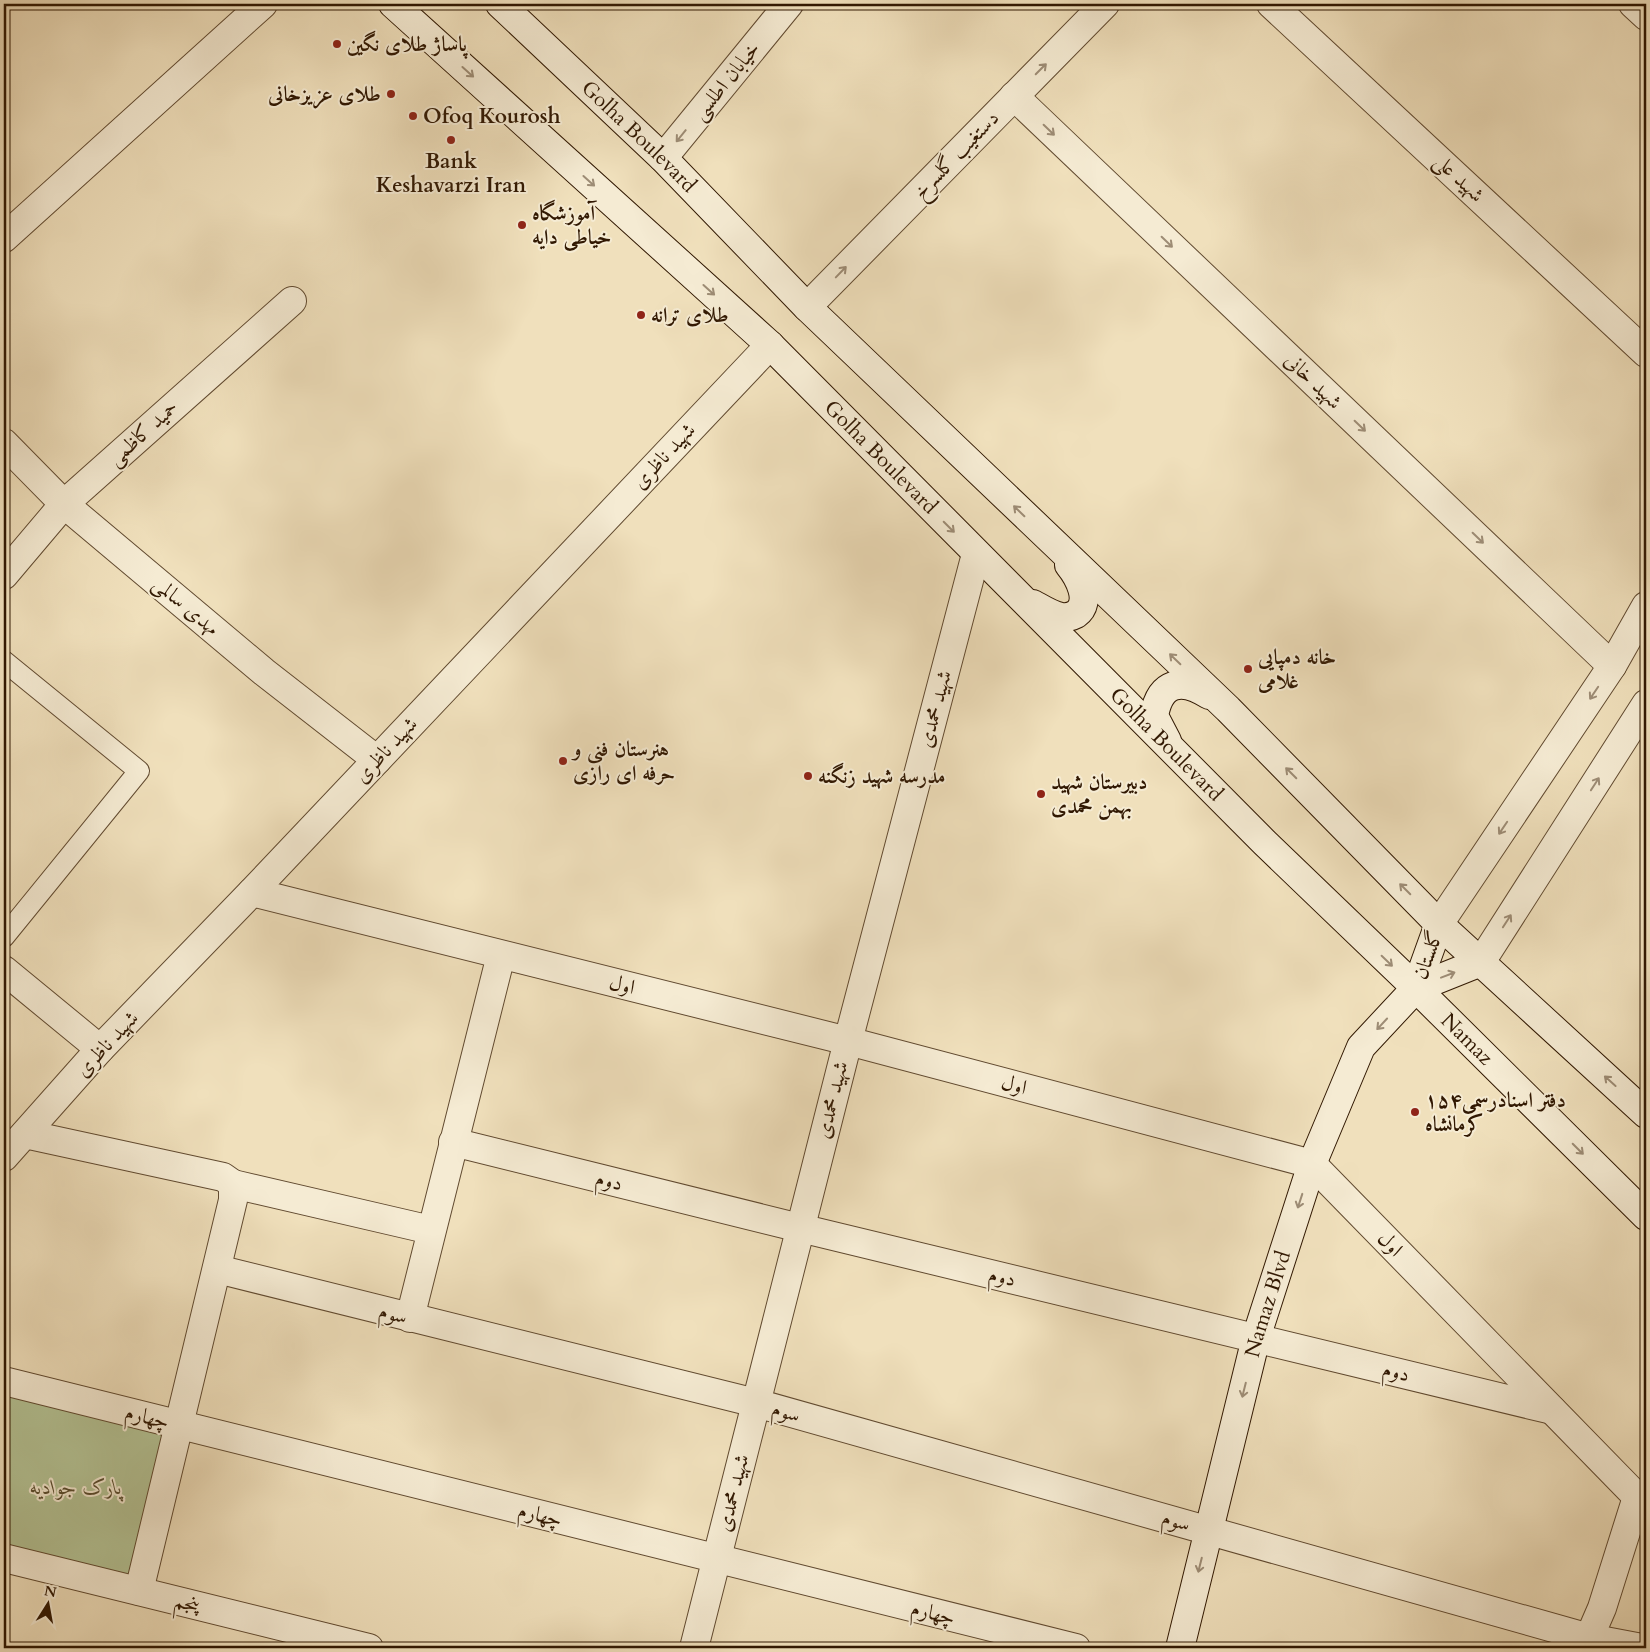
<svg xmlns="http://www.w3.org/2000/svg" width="1650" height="1652" font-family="Cardo,Amiri,serif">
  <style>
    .green { fill: #b4c395; stroke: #726e4c }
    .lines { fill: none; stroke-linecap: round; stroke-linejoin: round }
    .service-casing { stroke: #614a30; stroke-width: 22 }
    .minor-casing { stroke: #614a30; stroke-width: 30 }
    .tertiary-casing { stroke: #614a30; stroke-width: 30 }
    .secondary-casing { stroke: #311802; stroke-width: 30 }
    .service { stroke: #f5ebd3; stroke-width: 20 }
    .minor { stroke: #f5ebd3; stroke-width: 28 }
    .tertiary { stroke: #f5ebd3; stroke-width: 28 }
    .secondary { stroke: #f5ebd3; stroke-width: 28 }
    .oneway { stroke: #9d8c75 }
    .poi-dot { fill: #8f2418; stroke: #f5ebd3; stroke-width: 2 }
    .labels { text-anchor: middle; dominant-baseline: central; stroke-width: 4; stroke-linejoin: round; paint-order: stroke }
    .poi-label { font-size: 21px; font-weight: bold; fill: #311802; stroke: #f5ebd3; text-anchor: start }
    .street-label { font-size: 21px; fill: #311802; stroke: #f5ebd3 }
    .park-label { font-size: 21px; font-style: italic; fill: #584b2e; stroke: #f5ebd3 }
  </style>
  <rect width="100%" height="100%" fill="#f0e0bc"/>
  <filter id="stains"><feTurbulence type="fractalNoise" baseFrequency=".004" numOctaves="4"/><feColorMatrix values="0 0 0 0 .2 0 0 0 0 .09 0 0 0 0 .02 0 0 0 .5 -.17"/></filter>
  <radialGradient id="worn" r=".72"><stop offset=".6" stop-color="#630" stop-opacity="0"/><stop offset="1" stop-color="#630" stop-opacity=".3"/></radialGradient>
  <path class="green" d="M4 1394 165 1434 129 1575 4 1544Z"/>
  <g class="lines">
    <defs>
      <path id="service" d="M4 661 139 771 4 937"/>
      <g id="minor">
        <path d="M1271 4 1646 353"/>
        <path d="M1633 4 1646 16"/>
        <path d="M1014 96 1612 666"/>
        <path d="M4 238 263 4"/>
        <path d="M4 443 64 504 264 672 377 760"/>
        <path d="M4 575 64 504 292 301"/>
        <path d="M252 892 848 1041 1312 1164 1646 1506"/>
        <path d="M4 970 100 1049"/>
        <path d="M25 1134 223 1177 233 1184V1200L139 1591"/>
        <path d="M453 1142 800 1228 1552 1410"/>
        <path d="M233 1184 431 1230"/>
        <path d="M217 1269 756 1403 1589 1638 1642 1648"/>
        <path d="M410 1318 501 955"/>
        <path d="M4 1381 1076 1648"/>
        <path d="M4 1558 369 1648"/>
        <path d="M694 1648 848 1041 976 554"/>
        <path d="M1586 1648 1589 1638 1602 1608 1637 1497"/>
      </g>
      <g id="tertiary">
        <path d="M663 158 789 4"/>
        <path d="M807 307 1105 4"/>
        <path d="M1439 924 1612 666 1646 606"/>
        <path d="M1481 962 1646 704"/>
        <path d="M4 1157 100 1049 252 892 770 345"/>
      </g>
      <g id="secondary">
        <path id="s1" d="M393 4 770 345 1264 842 1416 988 1646 1216"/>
        <path id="s2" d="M500 4 663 158 807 307 1228 709 1439 924 1646 1114"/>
        <path d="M1033 604C1042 609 1051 615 1061 617 1066 618 1072 616 1076 614 1093 602 1078 576 1069 565"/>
        <path d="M1167 741 1154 716C1160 682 1181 677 1209 695"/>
        <path d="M1416 988 1481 962"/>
        <path id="s3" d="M1180 1648 1256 1338 1312 1164 1361 1047 1416 988 1439 924"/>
      </g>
    </defs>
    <use href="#service" class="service-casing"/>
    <use href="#minor" class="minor-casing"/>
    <use href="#tertiary" class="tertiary-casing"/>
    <use href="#secondary" class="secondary-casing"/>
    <use href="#service" class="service"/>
    <use href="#minor" class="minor"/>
    <use href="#tertiary" class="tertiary"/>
    <use href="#secondary" class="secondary"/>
  </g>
  <defs><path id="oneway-shaft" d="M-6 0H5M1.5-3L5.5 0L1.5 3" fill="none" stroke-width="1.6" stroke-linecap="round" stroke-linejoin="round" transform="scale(1.25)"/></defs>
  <g class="oneway">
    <use href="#oneway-shaft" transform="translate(1041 69) rotate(-45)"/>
    <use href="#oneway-shaft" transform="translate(468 72) rotate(42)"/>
    <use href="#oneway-shaft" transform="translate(1049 130) rotate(44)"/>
    <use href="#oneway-shaft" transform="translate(681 136) rotate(129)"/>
    <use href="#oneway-shaft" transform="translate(589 181) rotate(42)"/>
    <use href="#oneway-shaft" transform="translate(1167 242) rotate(44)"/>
    <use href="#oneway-shaft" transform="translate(841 272) rotate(-46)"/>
    <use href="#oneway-shaft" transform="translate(709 290) rotate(42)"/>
    <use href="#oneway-shaft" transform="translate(1360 426) rotate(44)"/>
    <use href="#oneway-shaft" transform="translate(1019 511) rotate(-136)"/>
    <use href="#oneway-shaft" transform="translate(949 527) rotate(45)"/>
    <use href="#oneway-shaft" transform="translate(1478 538) rotate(44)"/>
    <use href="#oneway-shaft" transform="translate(1175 659) rotate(-136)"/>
    <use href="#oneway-shaft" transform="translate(1594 693) rotate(124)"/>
    <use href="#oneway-shaft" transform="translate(1291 773) rotate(-135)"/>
    <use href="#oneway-shaft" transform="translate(1595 784) rotate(-57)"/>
    <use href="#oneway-shaft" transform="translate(1503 828) rotate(124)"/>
    <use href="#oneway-shaft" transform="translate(1405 889) rotate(-135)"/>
    <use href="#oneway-shaft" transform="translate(1507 921) rotate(-57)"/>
    <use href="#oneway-shaft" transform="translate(1387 961) rotate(44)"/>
    <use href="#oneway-shaft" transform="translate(1448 975) rotate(-21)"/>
    <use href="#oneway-shaft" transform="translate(1382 1024) rotate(133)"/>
    <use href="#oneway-shaft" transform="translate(1610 1081) rotate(-138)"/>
    <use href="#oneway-shaft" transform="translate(1578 1149) rotate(45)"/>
    <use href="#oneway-shaft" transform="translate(1300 1201) rotate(108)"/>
    <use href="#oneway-shaft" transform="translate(1244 1390) rotate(104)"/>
    <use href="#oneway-shaft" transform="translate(1200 1565) rotate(104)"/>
  </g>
  <g class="poi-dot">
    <circle cx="337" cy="44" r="5"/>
    <circle cx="391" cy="94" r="5"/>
    <circle cx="413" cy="116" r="5"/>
    <circle cx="451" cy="140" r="5"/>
    <circle cx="522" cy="225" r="5"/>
    <circle cx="641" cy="315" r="5"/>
    <circle cx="1248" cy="669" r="5"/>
    <circle cx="563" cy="761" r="5"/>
    <circle cx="808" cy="776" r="5"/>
    <circle cx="1041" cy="794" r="5"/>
    <circle cx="1415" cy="1112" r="5"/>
  </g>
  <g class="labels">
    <g class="poi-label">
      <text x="347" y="44">پاساژ طلای نگین</text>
      <text x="381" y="94" text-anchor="end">طلای عزیزخانی</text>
      <text x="423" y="116">Ofoq Kourosh</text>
      <text x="451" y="161" text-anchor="middle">Bank<tspan x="451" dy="24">Keshavarzi Iran</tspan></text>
      <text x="532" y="213">آموزشگاه<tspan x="532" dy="24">خیاطی دایه</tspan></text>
      <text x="651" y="315">طلای ترانه</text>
      <text x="1258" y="657">خانه دمپایی<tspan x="1258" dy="24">غلامی</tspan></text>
      <text x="573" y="749">هنرستان فنی و<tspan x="573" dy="24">حرفه ای رازی</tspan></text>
      <text x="818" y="776">مدرسه شهید زنگنه</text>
      <text x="1051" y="782">دبیرستان شهید<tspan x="1051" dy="24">بهمن محمدی</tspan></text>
      <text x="1425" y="1100">دفتر اسنادرسمی۱۵۴<tspan x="1425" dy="24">کرمانشاه</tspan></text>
    </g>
    <g class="street-label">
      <text transform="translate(726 81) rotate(-51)">خیابان اطلسی</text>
      <text stroke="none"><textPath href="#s2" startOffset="192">Golha Boulevard</textPath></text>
      <text transform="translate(956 155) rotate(-46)">دستغیب گلسرخ</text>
      <text transform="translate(1459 178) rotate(43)">شهید علی</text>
      <text transform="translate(1313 381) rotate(44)">شهید خانی</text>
      <text transform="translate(143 433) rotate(-42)">حمید کاظمی</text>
      <text transform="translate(664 456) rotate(-47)">شهید ناظری</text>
      <text stroke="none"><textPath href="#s1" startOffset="666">Golha Boulevard</textPath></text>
      <text transform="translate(186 606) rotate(40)">مهدی سالمی</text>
      <text transform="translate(935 709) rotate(-75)">شهید محمدی</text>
      <text stroke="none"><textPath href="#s1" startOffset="1071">Golha Boulevard</textPath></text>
      <text transform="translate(386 750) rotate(-47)">شهید ناظری</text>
      <text transform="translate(1428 955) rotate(-70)">گلستان</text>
      <text transform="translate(622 985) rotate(14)">اول</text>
      <text stroke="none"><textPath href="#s1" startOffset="1492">Namaz</textPath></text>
      <text transform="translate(107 1044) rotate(-47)">شهید ناظری</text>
      <text transform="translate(1014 1085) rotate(15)">اول</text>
      <text transform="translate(832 1100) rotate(-76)">شهید محمدی</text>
      <text transform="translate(609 1181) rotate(14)">دوم</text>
      <text transform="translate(1390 1244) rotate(46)">اول</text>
      <text transform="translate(1002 1277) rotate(13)">دوم</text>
      <text stroke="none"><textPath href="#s3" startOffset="355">Namaz Blvd</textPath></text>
      <text transform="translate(393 1314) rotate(14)">سوم</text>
      <text transform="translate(1396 1372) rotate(14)">دوم</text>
      <text transform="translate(786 1412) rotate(16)">سوم</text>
      <text transform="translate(147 1417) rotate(14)">چهارم</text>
      <text transform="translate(733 1493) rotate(-76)">شهید محمدی</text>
      <text transform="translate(540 1515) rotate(14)">چهارم</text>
      <text transform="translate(1176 1521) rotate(16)">سوم</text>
      <text transform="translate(187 1603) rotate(14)">پنجم</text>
      <text transform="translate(933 1613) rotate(14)">چهارم</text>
    </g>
    <g class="park-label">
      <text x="76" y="1487">پارک جوادیه</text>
    </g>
  </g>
  <rect width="1650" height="1652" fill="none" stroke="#f0e0bc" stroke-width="20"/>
  <rect x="5" y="5" width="1640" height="1642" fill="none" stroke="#311802" stroke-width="2.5"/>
  <rect x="10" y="10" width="1630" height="1632" fill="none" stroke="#311802"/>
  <g transform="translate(48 1604) rotate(11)" stroke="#f5ebd3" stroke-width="4" paint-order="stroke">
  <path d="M0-4L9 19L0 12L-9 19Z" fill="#311802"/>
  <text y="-8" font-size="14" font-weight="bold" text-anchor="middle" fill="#311802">N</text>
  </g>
  <rect width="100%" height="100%" filter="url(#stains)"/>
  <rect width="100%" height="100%" fill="url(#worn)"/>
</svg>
